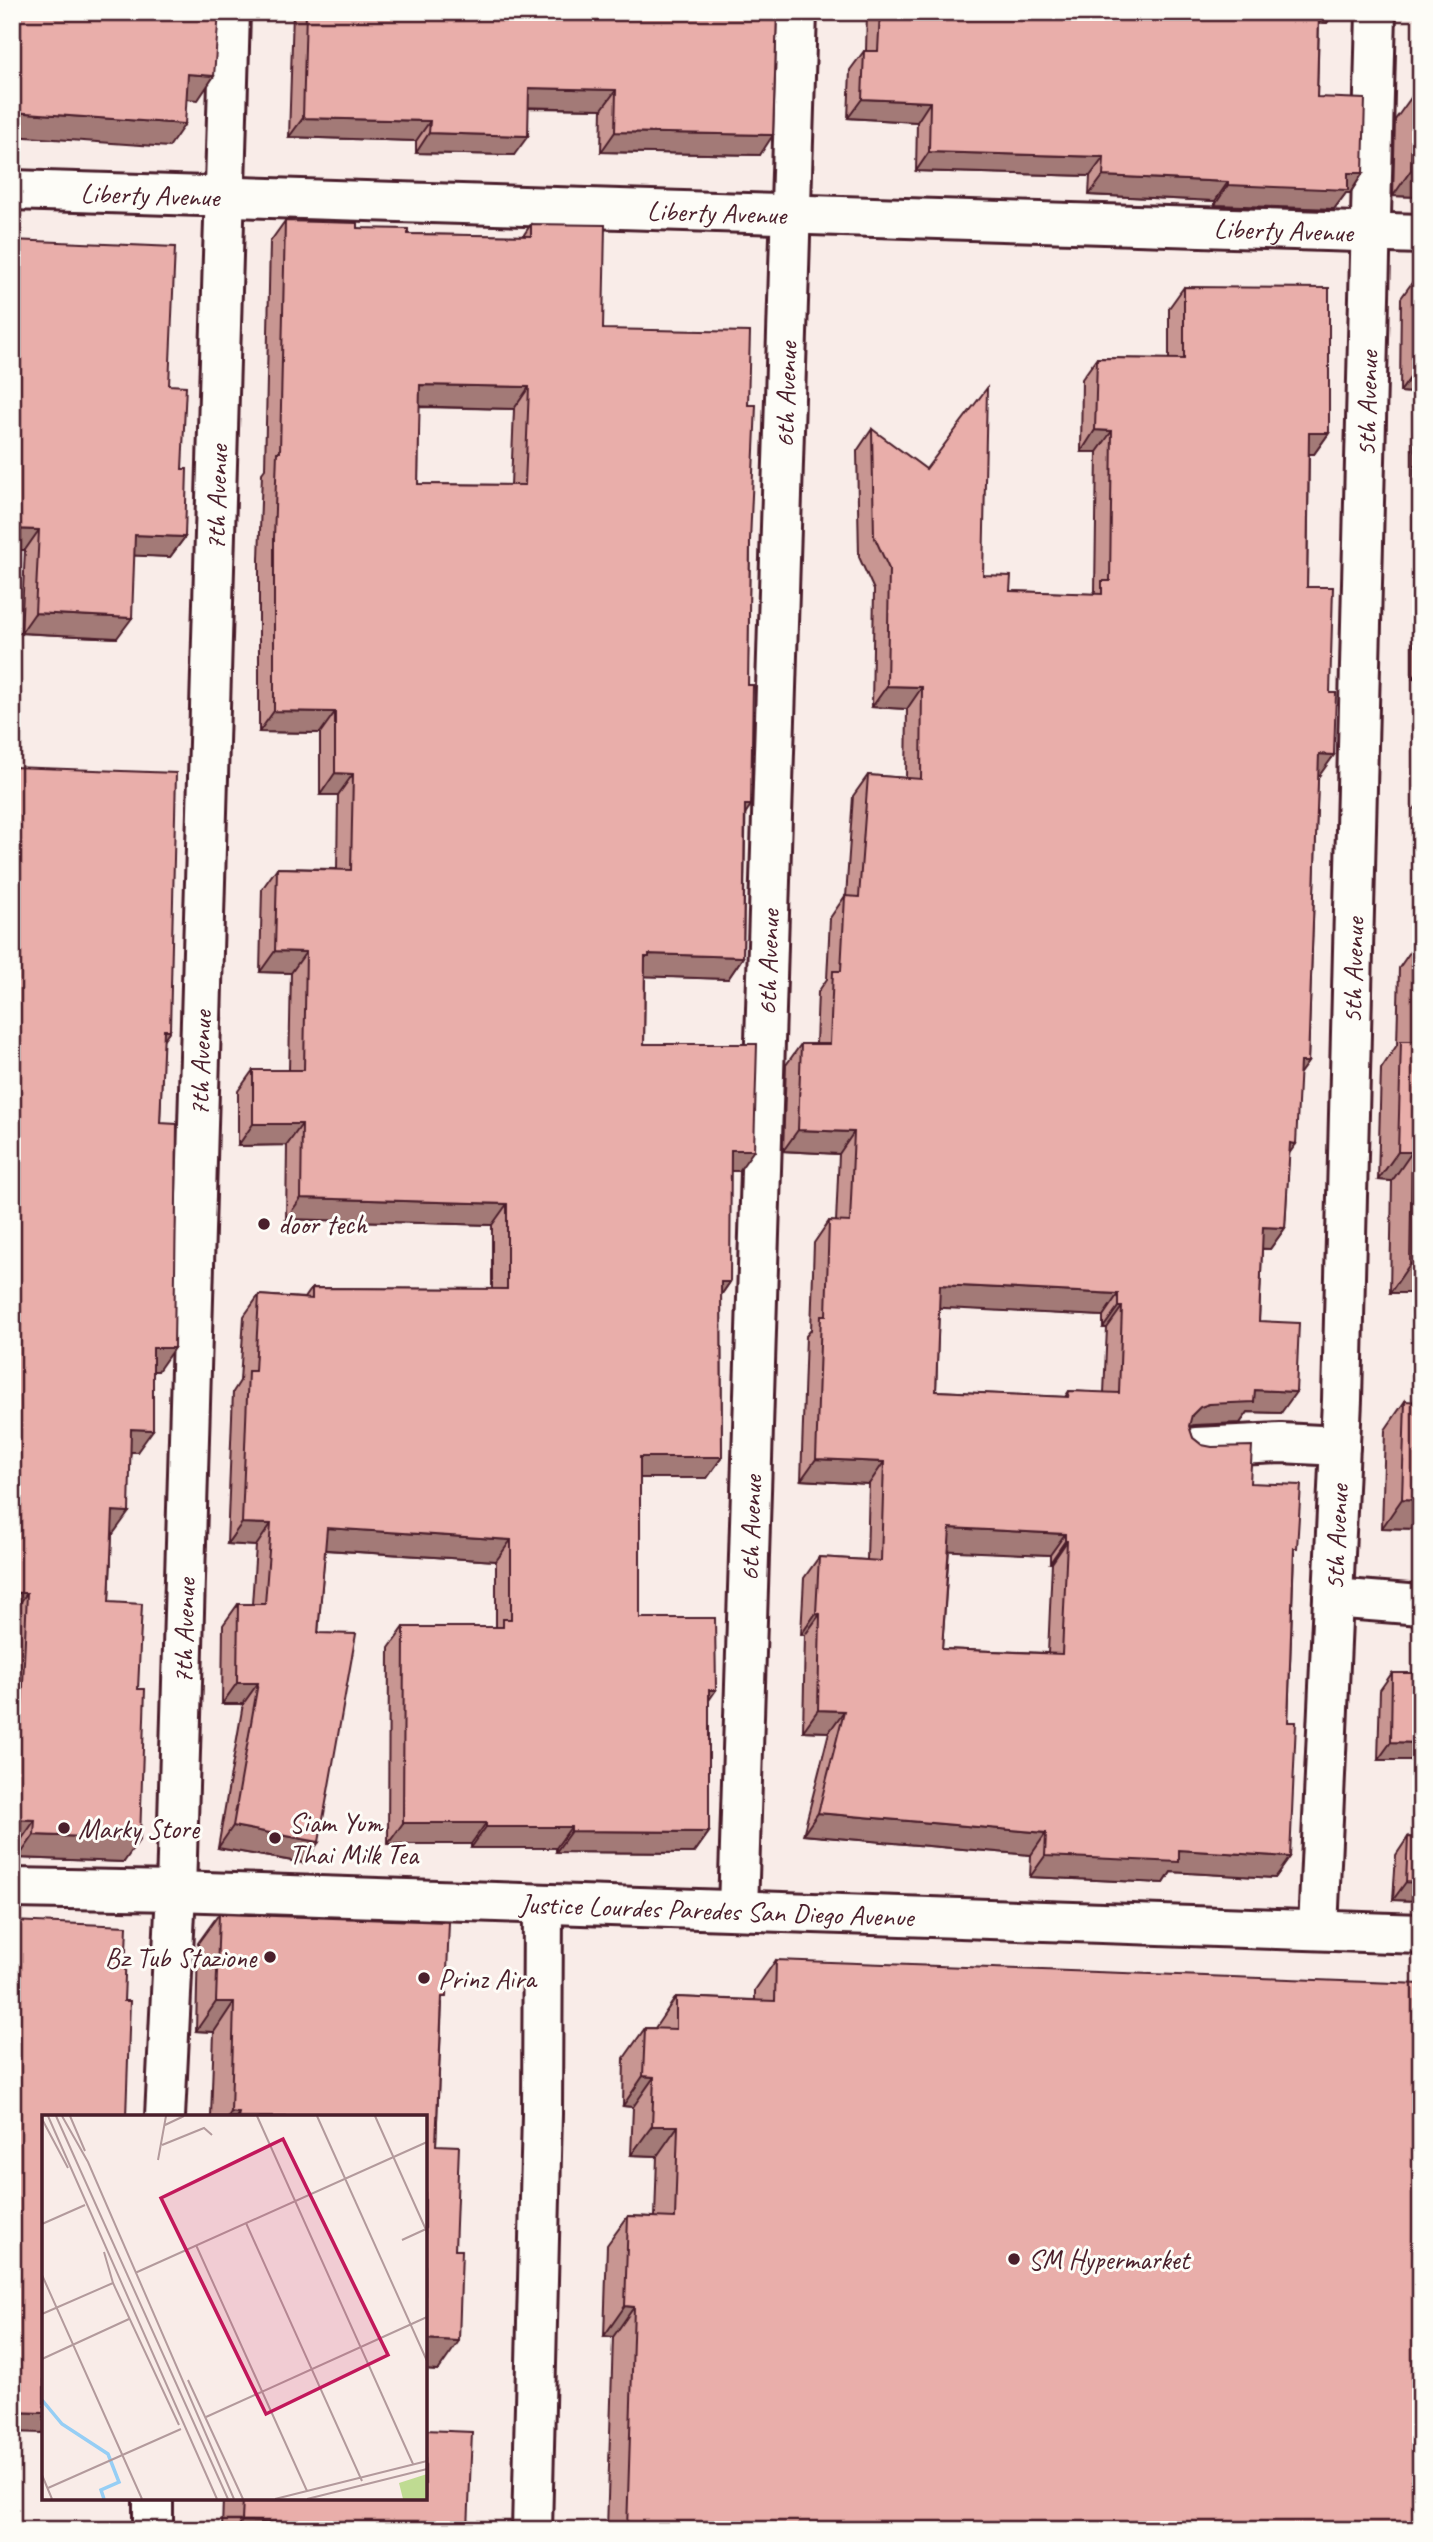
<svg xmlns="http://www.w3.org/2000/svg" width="1433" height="2542" font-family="Caveat,sans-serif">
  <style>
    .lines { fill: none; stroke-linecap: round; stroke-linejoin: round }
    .minor-casing { stroke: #4a1f2b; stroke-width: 44 }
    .minor { stroke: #fdfcf7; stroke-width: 38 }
    .wall { fill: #c89692; stroke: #4a1f2b; stroke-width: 2; fill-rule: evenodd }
    .shaded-wall { fill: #a37a77; stroke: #4a1f2b; stroke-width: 2 }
    .building { fill: #e9aeaa; stroke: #4a1f2b; stroke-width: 2; fill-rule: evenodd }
    .poi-dot { fill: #4a1f2b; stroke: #fdfcf7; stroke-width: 2.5 }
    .labels { text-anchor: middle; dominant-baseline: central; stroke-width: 6; stroke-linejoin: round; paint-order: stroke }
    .street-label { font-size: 28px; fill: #4a1f2b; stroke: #fdfcf7 }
    .poi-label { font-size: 28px; fill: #4a1f2b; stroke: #fdfcf7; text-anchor: start }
    .inset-river { fill: none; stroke: #96cef5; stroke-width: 3.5 }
    .inset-road { fill: none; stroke: #b39a9c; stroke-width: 2 }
    .view { fill: #c2185b; fill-opacity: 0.15; stroke: #c2185b; stroke-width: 3.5 }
    .inset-edge { fill: none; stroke: #4a1f2b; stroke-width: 3.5 }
  </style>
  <rect width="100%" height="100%" fill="#f9ece8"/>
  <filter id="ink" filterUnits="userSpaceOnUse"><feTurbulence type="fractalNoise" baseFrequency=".0143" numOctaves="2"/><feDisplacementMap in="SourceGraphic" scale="14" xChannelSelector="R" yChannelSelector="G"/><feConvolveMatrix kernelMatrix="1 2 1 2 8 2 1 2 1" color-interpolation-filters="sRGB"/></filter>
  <g filter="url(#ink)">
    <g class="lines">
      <defs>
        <g id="minor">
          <path id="s1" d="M12 190 1421 234"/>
          <path d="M1196 1447 1281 1443 1340 1446"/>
          <path d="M1333 1598 1421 1605"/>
          <path id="s2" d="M12 1888 176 1891 1421 1934"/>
          <path id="s3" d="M738 1910 797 12"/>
          <path id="s4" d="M1318 1929 1342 1400 1376 12"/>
          <path id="s5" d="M165 2117 176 1891 230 12"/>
          <path d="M153 2530V2498"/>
          <path d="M532 2530 542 2114 543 1904"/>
        </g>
      </defs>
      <use href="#minor" class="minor-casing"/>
      <use href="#minor" class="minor"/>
    </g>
    <g class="wall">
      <path d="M293 12H777L760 155 601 152 602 109 528 108 514 155 416 153V141L289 137Z"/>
      <path d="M867 12H1334L1327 23 1319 22 1317 97 1363 173 1350 193H1346L1334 209 1215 205V201L1089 195 1090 176 916 171 917 122 848 118 850 70 864 51H866Z"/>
      <path d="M1421 85V197L1393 196 1395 120 1413 95H1420Z"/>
      <path d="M285 221 357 228 408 234 523 236 531 224 603 329 748 405 750 541 743 957 728 979 645 976 644 1044 739 1171H730V1282L721 1295 722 1457 707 1478H640V1618L709 1700V1832L694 1853 556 1852V1848H471V1844H388L389 1648 404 1627H496V1561L325 1550 318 1633 304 1863 218 1848 243 1704H222L223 1625 238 1604H252L256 1546 227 1544 233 1392 240 1381 244 1316 259 1295 305 1298 312 1288 492 1289V1225L286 1219 287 1145 238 1146V1091L253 1070H289L291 973 260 972 262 889 277 868 337 869 338 795H320V733L259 732V559L262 473 265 469 270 242ZM419 407 514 409 511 485 418 484Z"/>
      <path d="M12 240 169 385 182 469 185 537 170 557 134 555 117 638 21 633 25 550H12Z"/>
      <path d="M1421 270V679H1413L1414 393 1400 392 1401 298Z"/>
      <path d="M1184 287 1329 433 1314 454H1309L1307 587 1330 693 1334 755 1318 776 1308 1062 1299 1074 1289 1153 1285 1228 1270 1249H1262L1259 1321 1281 1413 1248 1412 1240 1423 1194 1425 1189 1427 1193 1438 1250 1483 1294 1553 1288 1722 1290 1857 1275 1878 1171 1872 1164 1883 1030 1877 1031 1855 803 1835 829 1732 803 1731 805 1635H801L804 1578 819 1557 867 1560 869 1484 801 1480 806 1336 811 1330 814 1243 829 1221 836 1222 839 1154 783 1151 786 1065 801 1044H816L818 992 827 979 830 918 845 896 846 897 853 796 868 775 906 778 907 709 872 707 874 590 859 557 857 451 872 429 983 575 1010 591 1093 594 1095 591 1097 452H1081L1082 379 1097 358 1169 359V308ZM939 1307 1103 1316V1328H1107L1104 1393 1069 1391 1065 1397 936 1391ZM949 1550 1050 1555V1563H1052L1048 1653 942 1649Z"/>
      <path d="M12 767 170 1030 163 1039 160 1123 158 1371H153L137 1452H131L113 1534H112L109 1602 124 1862 18 1858 19 1843 12 1842Z"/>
      <path d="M1421 800V879H1414L1415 808Z"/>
      <path d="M1419 939 1421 1293H1390L1392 1181 1378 1180 1381 1069 1397 1045 1399 968Z"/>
      <path d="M1405 1401 1421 1529 1382 1528 1385 1430Z"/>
      <path d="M1392 1673 1421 1760H1378L1380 1690Z"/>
      <path d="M1408 1837 1421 1901 1393 1900 1396 1855Z"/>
      <path d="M219 1914 442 2003 436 2145 438 2371 425 2370V2117H211L214 2032 196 2031 198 1943Z"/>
      <path d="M776 1960 1421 2530H607L613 2337 604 2336 607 2245 628 2216 655 2217 657 2156 631 2155 633 2107 623 2106 624 2058 645 2028H655L676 1997 755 2000V1990Z"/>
      <path d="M223 2498H425L468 2530H222Z"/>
    </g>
    <g class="shaded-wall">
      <path d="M1313 12H1334L1327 23 1306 22Z"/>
      <path d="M188 74 214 76 198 100 172 98Z"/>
      <path d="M529 88 616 90 602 109 515 107Z"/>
      <path d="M862 99 930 102 917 122 848 118Z"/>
      <path d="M12 112 185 124 169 147 12 136Z"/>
      <path d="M303 118 430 121 416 141 289 137Z"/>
      <path d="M615 132 773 135 760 155 601 152Z"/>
      <path d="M429 133 528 136 514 155 416 153Z"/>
      <path d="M929 152 1104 157 1090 176 916 171Z"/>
      <path d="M1411 170 1421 171V197L1393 196Z"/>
      <path d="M1348 173H1363L1350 193H1346L1334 209 1215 205 1228 185Z"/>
      <path d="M1103 176 1228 182 1215 201 1089 195Z"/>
      <path d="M1420 364H1421V383L1414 393 1400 392Z"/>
      <path d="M420 385 529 387 514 409 405 406Z"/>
      <path d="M1095 430 1112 431 1097 452H1081Z"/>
      <path d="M1309 433H1329L1314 454H1294Z"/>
      <path d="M12 529 39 530 25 550H12Z"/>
      <path d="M135 535 185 537 170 557 121 555Z"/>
      <path d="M35 613 132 618 117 638 21 633Z"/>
      <path d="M1421 667V679H1413Z"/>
      <path d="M887 686 922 687 907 709 872 707Z"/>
      <path d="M274 711 335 712 320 733 259 732Z"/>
      <path d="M1319 754 1334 755 1319 776H1304Z"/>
      <path d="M335 773 353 774 338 795H320Z"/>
      <path d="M745 805H751L737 826Z"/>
      <path d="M1421 869V879H1414Z"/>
      <path d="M275 951 306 952 291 973 260 972Z"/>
      <path d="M649 954 743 957 728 979 636 976 645 957Z"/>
      <path d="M164 1030H170L154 1053Z"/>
      <path d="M1300 1062H1308L1293 1083Z"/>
      <path d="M253 1124H302L287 1145 238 1146Z"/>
      <path d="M798 1130 854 1132 839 1154 783 1151Z"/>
      <path d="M1290 1143 1296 1144 1281 1165Z"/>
      <path d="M731 1150H754L739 1171H716Z"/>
      <path d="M1398 1152H1412L1392 1181 1378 1180Z"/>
      <path d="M301 1198 507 1204 492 1225 286 1219Z"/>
      <path d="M1263 1227 1285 1228 1270 1249 1248 1248Z"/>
      <path d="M1410 1264H1421V1293H1390Z"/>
      <path d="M721 1282H730L715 1304Z"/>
      <path d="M940 1285 1118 1294 1103 1316 925 1307Z"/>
      <path d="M1118 1307H1122L1107 1328H1103Z"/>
      <path d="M153 1348H174L158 1371H137Z"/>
      <path d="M1255 1390 1296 1392 1281 1413 1248 1412 1240 1423 1194 1425 1185 1428 1192 1415 1200 1407Z"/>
      <path d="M131 1429 153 1430 137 1452H115Z"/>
      <path d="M640 1457H722L707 1478H625Z"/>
      <path d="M816 1459 884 1462 869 1484 801 1480Z"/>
      <path d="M1402 1499 1421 1500V1529L1382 1528Z"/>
      <path d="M113 1511 129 1512 113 1534H97Z"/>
      <path d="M242 1523 271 1524 256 1546 227 1544Z"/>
      <path d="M327 1528 511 1540 496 1561 313 1549Z"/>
      <path d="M950 1528 1065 1534 1050 1555 935 1550Z"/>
      <path d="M1065 1541H1067L1052 1563H1050Z"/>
      <path d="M12 1593H27L12 1614Z"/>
      <path d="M816 1613 820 1614 805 1635H801Z"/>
      <path d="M237 1683H258L243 1704H222Z"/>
      <path d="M709 1690H716L701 1712Z"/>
      <path d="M818 1710 844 1711 829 1732 803 1731Z"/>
      <path d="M1391 1742 1421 1743V1760H1378Z"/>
      <path d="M818 1813 1046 1833 1031 1855 803 1835Z"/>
      <path d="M12 1819 35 1820 19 1843 12 1842Z"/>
      <path d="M403 1823H486L471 1844H388Z"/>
      <path d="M233 1826 319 1842 304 1863 218 1848Z"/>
      <path d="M486 1827H571L556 1848H471Z"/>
      <path d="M571 1831 709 1832 694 1853 556 1852Z"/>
      <path d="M34 1835 140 1839 124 1862 18 1858Z"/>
      <path d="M1179 1850 1290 1857 1275 1878 1171 1872 1164 1883 1030 1877 1045 1856Z"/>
      <path d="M1406 1882 1421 1883V1901L1393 1900Z"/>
      <path d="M216 2002H234L214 2032 196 2031Z"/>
      <path d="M643 2076 654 2077 633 2107 623 2106Z"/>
      <path d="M231 2112 239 2113 236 2117H228Z"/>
      <path d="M652 2126H678L657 2156 631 2155Z"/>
      <path d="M625 2306 634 2307 613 2337 604 2336Z"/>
      <path d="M425 2339 459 2341 438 2371 425 2370Z"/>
      <path d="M12 2412 44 2413V2430L42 2433 12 2432Z"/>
      <path d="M242 2521 322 2524 318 2530H236Z"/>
    </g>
    <g class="building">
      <path d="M12 12H219L214 76 188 74 185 124 12 112Z"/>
      <path d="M306 12H777L773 135 615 132 616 90 529 88 528 136 429 133 430 121 303 118Z"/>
      <path d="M880 12H1319L1317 97 1365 99 1363 173H1348V190L1228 185V182L1103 176 1104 157 929 152 930 102 862 99 864 51H878Z"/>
      <path d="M1413 95H1421V171L1411 170Z"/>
      <path d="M285 221 357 223V228L408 229V234L531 236V224L605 225 603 329 750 332 748 405H756L750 541 748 685H753L751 805H745L743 957 649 954V957H645L644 1044H757L754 1150H731L730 1282H721L722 1457H640V1618H715L716 1690H709V1832L571 1831V1827H486V1823H403L404 1627H503V1619H511V1540L327 1528 318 1633 356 1634 319 1842 233 1826 258 1683H237L238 1604H265L271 1524 242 1523 248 1371H255L259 1295 312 1299V1288L507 1289V1204L301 1198 302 1124H253V1070H304L306 952 275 951 277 868 351 870 353 774 335 773V712L274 711V538L277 452H280ZM420 385 529 387 525 485 418 484Z"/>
      <path d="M12 240 175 247 169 385 186 386 182 469H187L185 537 135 535 132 618 35 613 39 530 12 529Z"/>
      <path d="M1421 278V364H1420Z"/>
      <path d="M1184 287 1329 288V433H1309L1307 587H1333L1330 693H1336L1334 755 1319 754 1308 1062H1300L1296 1144 1290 1143 1285 1228 1263 1227 1259 1321 1299 1323 1296 1392 1255 1390 1254 1402 1209 1404 1200 1407 1192 1415 1189 1426 1193 1438 1202 1445 1212 1447 1252 1446 1250 1483 1301 1485 1297 1548H1294L1288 1722H1296L1290 1857 1179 1850V1862L1045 1856 1046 1833 818 1813 844 1711 818 1710 820 1614 816 1613 819 1557 881 1561 884 1462 816 1459 821 1315H826L829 1221 850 1222 854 1132 798 1130 801 1044H830L833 971H841L845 896 859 897 868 775 921 779 922 687 887 686 889 569 874 536 872 429 926 469 987 388 983 575 1011 576 1010 591 1102 594V581H1110L1112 431 1095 430 1097 358 1184 359ZM940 1285 1118 1294V1307H1122L1119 1393 1069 1391 1068 1397 936 1391ZM950 1528 1065 1534V1541H1067L1062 1654 942 1649Z"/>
      <path d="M12 767 176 773 170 1030H164L160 1123 177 1124 174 1348H153V1430L131 1429 129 1512 113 1511 109 1602 142 1604 138 1689H145L140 1839 34 1835 35 1820 12 1819V1708H22L27 1593H12Z"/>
      <path d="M1419 939H1421V1264H1410L1412 1152H1398L1401 1041H1417Z"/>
      <path d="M1405 1401 1421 1402V1500L1402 1499Z"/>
      <path d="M1392 1673H1421V1743L1391 1742Z"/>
      <path d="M1408 1837 1421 1838V1883L1406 1882Z"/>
      <path d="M219 1914 449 1922 446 1997H442L436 2145 459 2146 455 2250H462L459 2341 425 2339V2117H238L239 2113 231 2112 234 2002H216Z"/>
      <path d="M12 1921 127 1926 124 2001H130L126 2117H44V2413L12 2412Z"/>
      <path d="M776 1960 1421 1984V2530H627L634 2307 625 2306 628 2216 675 2218 678 2126H652L654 2077 643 2076 645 2028 676 2029V1997L775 2001Z"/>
      <path d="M425 2430 472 2432 468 2530H322V2524L242 2521 243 2498H425Z"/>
    </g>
  </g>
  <g class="poi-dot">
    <circle cx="264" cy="1224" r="7"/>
    <circle cx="64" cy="1828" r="7"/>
    <circle cx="275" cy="1838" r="7"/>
    <circle cx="270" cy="1957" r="7"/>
    <circle cx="424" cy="1978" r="7"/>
    <circle cx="1014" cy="2259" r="7"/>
  </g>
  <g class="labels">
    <g class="street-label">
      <text stroke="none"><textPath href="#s1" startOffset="138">Liberty Avenue</textPath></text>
      <text stroke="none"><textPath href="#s1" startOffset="705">Liberty Avenue</textPath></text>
      <text stroke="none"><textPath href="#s1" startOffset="1272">Liberty Avenue</textPath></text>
      <text stroke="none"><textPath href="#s3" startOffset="1516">6th Avenue</textPath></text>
      <text stroke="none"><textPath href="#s4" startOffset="1526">5th Avenue</textPath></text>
      <text stroke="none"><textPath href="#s5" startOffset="1620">7th Avenue</textPath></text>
      <text stroke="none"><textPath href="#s3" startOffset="948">6th Avenue</textPath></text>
      <text stroke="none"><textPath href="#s4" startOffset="959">5th Avenue</textPath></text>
      <text stroke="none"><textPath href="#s5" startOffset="1054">7th Avenue</textPath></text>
      <text stroke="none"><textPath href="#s3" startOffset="382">6th Avenue</textPath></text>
      <text stroke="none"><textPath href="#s4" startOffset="392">5th Avenue</textPath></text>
      <text stroke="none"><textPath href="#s5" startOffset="486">7th Avenue</textPath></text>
      <text stroke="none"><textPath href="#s2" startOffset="705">Justice Lourdes Paredes San Diego Avenue</textPath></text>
    </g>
    <g class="poi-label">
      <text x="278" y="1224">door tech</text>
      <text x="289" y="1822">Siam Yum<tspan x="289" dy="32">Thai Milk Tea</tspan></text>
      <text x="78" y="1828">Marky Store</text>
      <text x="256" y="1957" text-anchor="end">Bz Tub Stazione</text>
      <text x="438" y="1978">Prinz Aira</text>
      <text x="1028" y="2259">SM Hypermarket</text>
    </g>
  </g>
  <g transform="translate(42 2115)">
    <rect width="385" height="385" fill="#f9ece8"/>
    <path d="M385 359V384H361L357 368Z" fill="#bfdb92"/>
    <path class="inset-river" d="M0 285 20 309 66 339 77 367 59 375 62 384"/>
    <path class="inset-road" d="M6 1 175 384M14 1 186 384M20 1 46 47 192 384M28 1 43 36M215 1 371 349M275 1 385 246M333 1 385 117M0 4 26 53M123 10 142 1M120 30 162 13 170 20M116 45 124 1M204 108 320 366M0 109 43 90M360 125 384 114M154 130 265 376M62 137 71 168 137 310M93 158 385 27M0 160 100 384M0 199 71 168M0 244 87 204M146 265 201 384M164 302 385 202M0 360 10 384M6 373 139 314M233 384 385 346M265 384 385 354"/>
    <path class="view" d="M241 24 346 240 224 299 119 83Z"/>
    <rect width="385" height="385" class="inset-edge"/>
  </g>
  <rect width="1433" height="2542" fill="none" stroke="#fdfcf7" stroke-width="42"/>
  <rect x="21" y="21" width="1391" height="2500" fill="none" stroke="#4a1f2b" stroke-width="2.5" filter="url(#ink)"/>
</svg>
